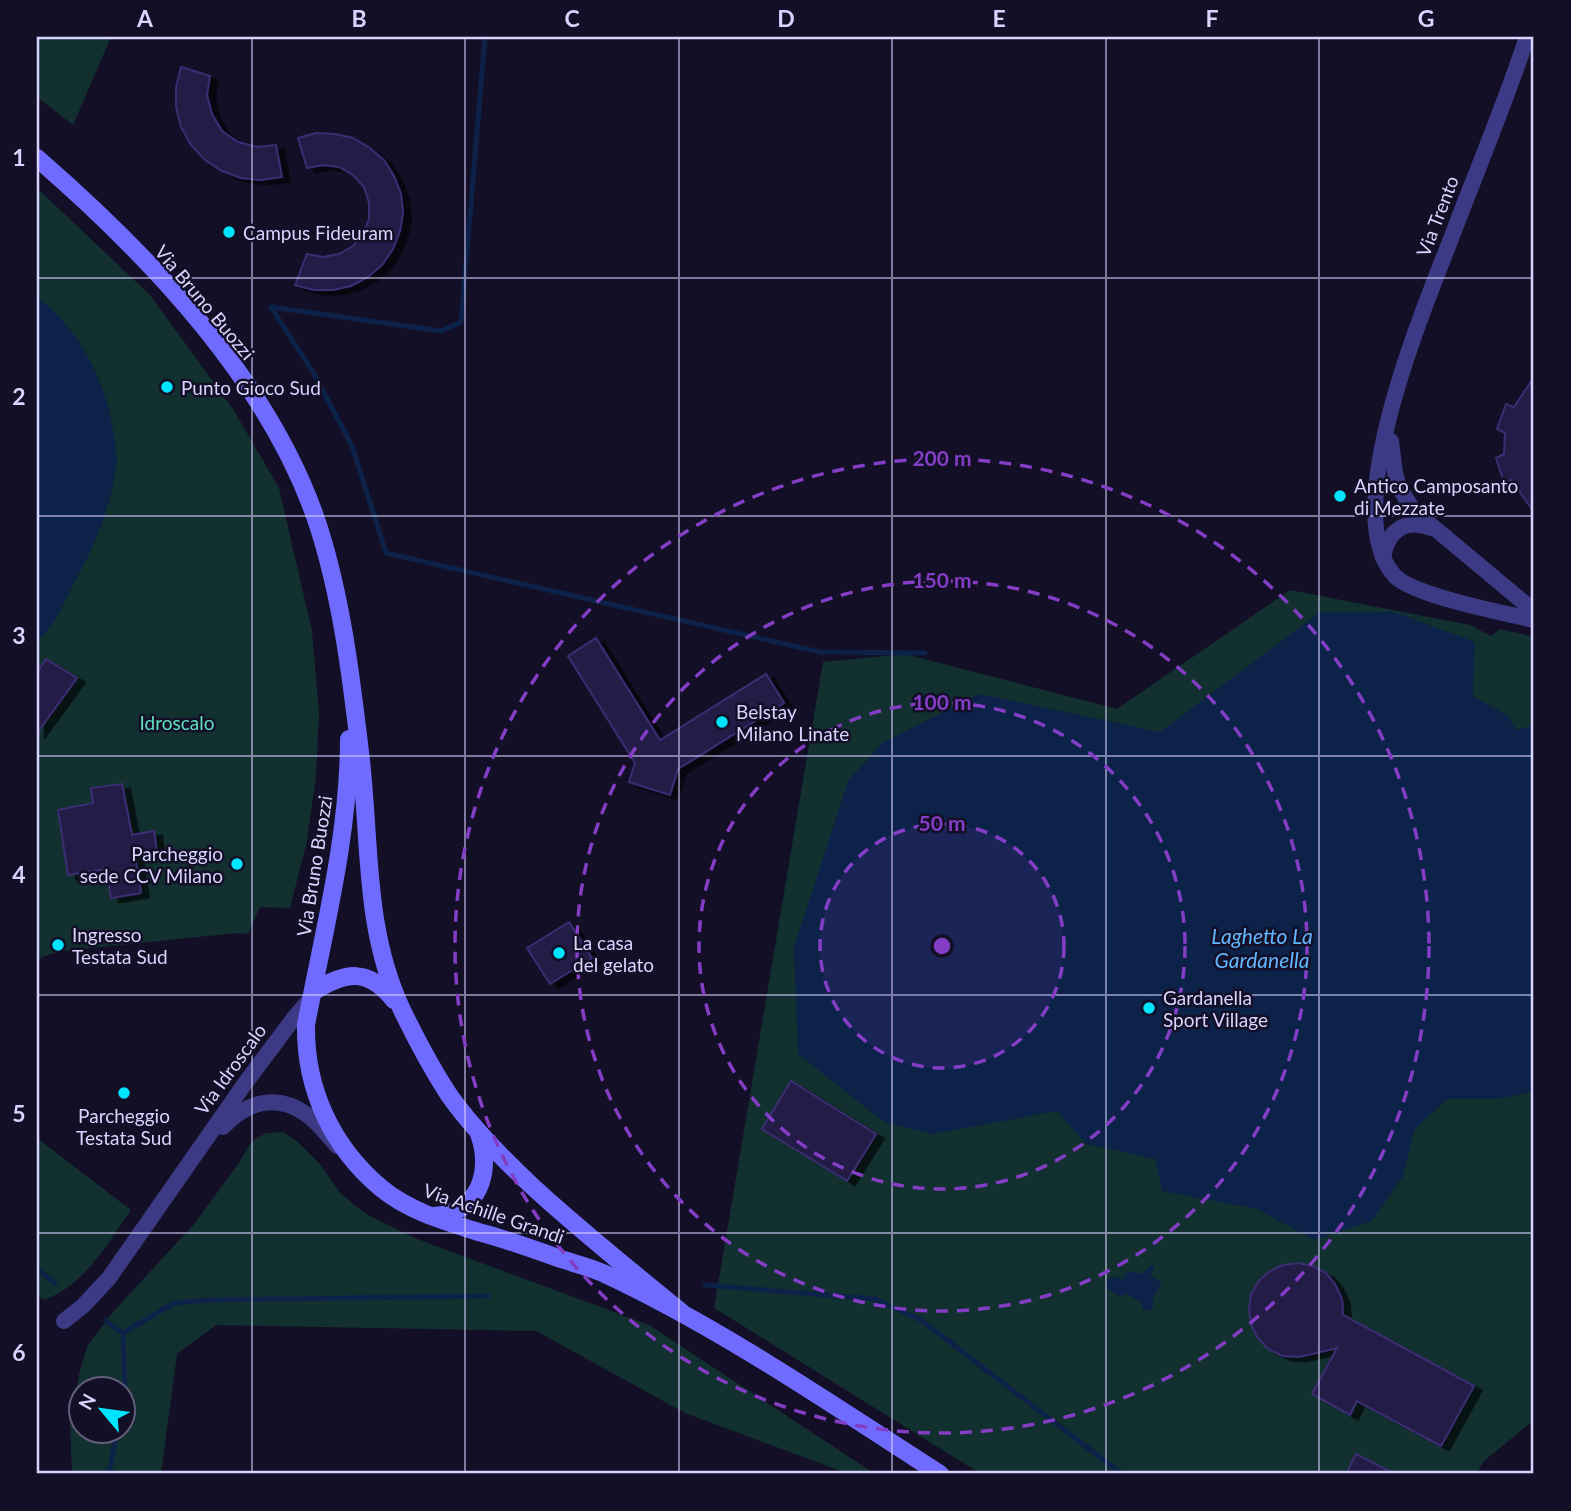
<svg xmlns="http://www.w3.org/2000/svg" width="1571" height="1511" font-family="Lato,sans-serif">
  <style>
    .green { fill: #12302f; fill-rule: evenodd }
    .water { fill: #0c2248 }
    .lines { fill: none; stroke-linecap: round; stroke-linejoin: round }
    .stream { stroke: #0c2248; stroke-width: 5 }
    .building { fill: #241b47; stroke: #3b2d73; stroke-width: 2; filter: url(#shadow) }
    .minor { stroke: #3d3a85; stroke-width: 16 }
    .secondary { stroke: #6f6bff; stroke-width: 18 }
    .grid { fill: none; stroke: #d9d4ff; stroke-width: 2; stroke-opacity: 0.55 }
    .ring { fill: none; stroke: #843dc5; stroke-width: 3.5; stroke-dasharray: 12 9 }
    .poi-dot { fill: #00e5ff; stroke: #130f26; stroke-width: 2.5 }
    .labels { text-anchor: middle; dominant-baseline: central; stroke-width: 5; stroke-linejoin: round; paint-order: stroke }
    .street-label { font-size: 19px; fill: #d9d4ff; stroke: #130f26 }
    .poi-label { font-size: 19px; fill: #d9d4ff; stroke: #130f26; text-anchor: start }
    .park-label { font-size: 19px; fill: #5fe0c0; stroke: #130f26 }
    .water-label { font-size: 21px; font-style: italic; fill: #62b6ff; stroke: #130f26 }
    .centre { fill: #843dc5; stroke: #130f26; stroke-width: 3.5 }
    .ring-label { font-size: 21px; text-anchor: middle; font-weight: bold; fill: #843dc5; stroke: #130f26; stroke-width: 5; stroke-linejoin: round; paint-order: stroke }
    .neatline { fill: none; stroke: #d9d4ff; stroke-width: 2.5 }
    .grid-label { font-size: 23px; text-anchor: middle; font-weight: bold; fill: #d9d4ff }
  </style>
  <defs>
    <filter id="shadow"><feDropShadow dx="8" dy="4.5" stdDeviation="0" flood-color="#0009"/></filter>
  </defs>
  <rect width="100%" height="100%" fill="#130f26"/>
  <g class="green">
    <path d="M37 37H111L73 125 37 97Z"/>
    <path d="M37 188 150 295 233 409 279 488 312 631 319 713 316 776 307 841 290 908 260 907 248 934 237 933 62 951 42 957 37 964Z"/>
    <path d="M1290 590 1470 625 1491 636 1500 629 1534 637V1420L1484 1461 1476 1474H981L714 1308 823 662 905 654 1117 709Z"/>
    <path d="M283 1132 298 1142 320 1164 341 1194 366 1214 417 1239 649 1325 875 1474H849L685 1413 536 1331 216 1325 177 1354 161 1474H72L70 1420 80 1370 88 1345 113 1312 195 1223 238 1164 252 1141 266 1133ZM80 1388H122V1430H80Z"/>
    <path d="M37 1138 131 1210C107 1244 85 1285 44 1300L37 1295Z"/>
  </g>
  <g class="water">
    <path d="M37 297C82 330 109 388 115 443 116 451 118 461 116 469 110 509 94 548 74 583 64 602 54 628 37 641Z"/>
    <path d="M1320 612H1394L1475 642 1473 696 1508 716 1516 730 1534 725V1091L1499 1099H1447L1415 1129 1403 1176 1372 1221 1314 1240 1257 1209 1162 1191 1155 1159 1086 1144 1057 1111 932 1134 884 1122 798 1054 794 947 848 781 882 743 980 694 1160 732Z"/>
    <path d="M1151 1265 1155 1266 1150 1276 1162 1282 1152 1300 1154 1305 1150 1310H1144L1141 1302 1125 1293 1121 1297 1106 1288 1107 1280 1112 1276 1123 1279 1127 1271 1142 1274Z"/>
  </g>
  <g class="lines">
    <g class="stream">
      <path d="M485 37 461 322 441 331 271 307 314 374 352 446 386 553 820 652 925 653"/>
      <path d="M37 1269 55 1283"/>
      <path d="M705 1285 875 1299 921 1320 1122 1474"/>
      <path d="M106 1321 123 1333"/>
      <path d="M123 1333 174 1303 209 1300 488 1296"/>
      <path d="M122 1402 125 1390 123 1333"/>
      <path d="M109 1474 117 1430"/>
    </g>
  </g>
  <g class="building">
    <path d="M181 67 210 76 207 95 212 114 222 131 238 142 257 147 276 145 282 177 261 180 241 178 222 171 205 160 191 145 181 127 176 107V87Z"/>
    <path d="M316 133 335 134 353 138 370 148 384 160 394 176 401 194 403 213 400 231 393 249 382 265 368 277 351 286 333 290H314L295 285 307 254 323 257 339 254 353 246 363 234 369 219V203L364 187 353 175 339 167 323 165 307 168 298 138Z"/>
    <path d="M1534 377 1533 460 1534 512 1511 480 1504 483 1496 458 1504 454 1505 433 1497 429 1506 404 1514 407Z"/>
    <path d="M596 638 660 740 766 674 784 703 678 769 670 795 629 782 635 763 568 656Z"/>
    <path d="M46 659 77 678 37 733V673Z"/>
    <path d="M122 784 132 835 154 831 157 852 135 855 141 893 111 898 106 869 68 875 58 810 93 803 91 788Z"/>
    <path d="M569 922 592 958 550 984 527 948Z"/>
    <path d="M791 1081 876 1134 847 1181 762 1129Z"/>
    <path d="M1298 1263 1313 1266 1326 1273 1335 1284 1342 1299 1343 1315 1474 1386 1441 1446 1357 1401 1350 1415 1312 1394 1337 1348 1299 1357 1283 1356 1268 1349 1257 1337 1251 1324 1249 1309 1251 1294 1259 1281 1270 1271 1283 1265Z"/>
    <path d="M1356 1454 1395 1474H1346Z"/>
  </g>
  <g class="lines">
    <g class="minor">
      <path d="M1527 37C1505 104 1477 170 1452 236 1425 307 1337 510 1394 575 1410 595 1505 613 1534 620"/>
      <path d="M1391 441 1395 473 1399 487 1413 510 1534 611"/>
      <path d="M1383 558C1387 531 1405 518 1431 528"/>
      <path d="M223 1127C246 1102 276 1093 306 1114 318 1122 328 1136 337 1146"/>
      <path d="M64 1321 83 1306 109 1278 246 1082 294 1018 312 997"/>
    </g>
    <g class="secondary">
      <path d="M37 158C150 256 272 383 319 528 342 601 351 676 360 752 371 841 363 927 402 1010 416 1039 432 1069 449 1095 473 1129 503 1159 533 1187 581 1231 631 1271 681 1312"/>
      <path d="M349 739C349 836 324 930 306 1025 305 1089 332 1147 381 1188 410 1212 447 1222 482 1233 508 1240 533 1249 558 1258 573 1263 589 1267 603 1273 721 1328 831 1404 940 1474"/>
      <path d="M313 992C346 971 368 968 394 1000"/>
      <path d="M434 1216C478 1214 493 1172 479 1134"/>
    </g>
  </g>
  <path class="grid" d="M252 37V1474M465 37V1474M679 37V1474M892 37V1474M1106 37V1474M1319 37V1474M37 278H1534M37 516H1534M37 756H1534M37 995H1534M37 1233H1534"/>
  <circle cx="942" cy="946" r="122" fill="#843dc5" fill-opacity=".12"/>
  <g class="ring">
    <circle cx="942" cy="946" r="122"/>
    <circle cx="942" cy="946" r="243"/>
    <circle cx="942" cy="946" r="365"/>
    <circle cx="942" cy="946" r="487"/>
  </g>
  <g class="poi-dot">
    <circle cx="229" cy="232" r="7"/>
    <circle cx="167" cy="387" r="7"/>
    <circle cx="1340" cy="496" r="7"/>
    <circle cx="722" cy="722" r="7"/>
    <circle cx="237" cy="864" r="7"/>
    <circle cx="58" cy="945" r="7"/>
    <circle cx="559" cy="953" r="7"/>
    <circle cx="1149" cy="1008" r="7"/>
    <circle cx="124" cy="1093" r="7"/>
  </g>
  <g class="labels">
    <g class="street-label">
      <text transform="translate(1437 216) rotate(-69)">Via Trento</text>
      <text transform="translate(205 302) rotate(50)">Via Bruno Buozzi</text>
      <text transform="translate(314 866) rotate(-81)">Via Bruno Buozzi</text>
      <text transform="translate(230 1069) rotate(-54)">Via Idroscalo</text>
      <text transform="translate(494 1213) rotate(19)">Via Achille Grandi</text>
    </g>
    <g class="poi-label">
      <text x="243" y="232">Campus Fideuram</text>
      <text x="181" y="387">Punto Gioco Sud</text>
      <text x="1354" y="485">Antico Camposanto<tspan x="1354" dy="22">di Mezzate</tspan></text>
      <text x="736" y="711">Belstay<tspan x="736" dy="22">Milano Linate</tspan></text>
      <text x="223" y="853" text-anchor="end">Parcheggio<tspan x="223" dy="22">sede CCV Milano</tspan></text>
      <text x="72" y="934">Ingresso<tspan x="72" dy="22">Testata Sud</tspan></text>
      <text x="573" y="942">La casa<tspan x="573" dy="22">del gelato</tspan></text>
      <text x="1163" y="997">Gardanella<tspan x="1163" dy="22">Sport Village</tspan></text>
      <text x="124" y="1115" text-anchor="middle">Parcheggio<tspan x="124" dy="22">Testata Sud</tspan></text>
    </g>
    <g class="park-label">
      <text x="177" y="722">Idroscalo</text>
    </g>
    <g class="water-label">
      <text x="1262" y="935">Laghetto La<tspan x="1262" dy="24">Gardanella</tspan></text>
    </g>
  </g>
  <circle cx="942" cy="946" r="10" class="centre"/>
  <g class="ring-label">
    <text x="942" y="466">200 m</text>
    <text x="942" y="588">150 m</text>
    <text x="942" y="710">100 m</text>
    <text x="942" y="831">50 m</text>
  </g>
  <rect width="1571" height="1511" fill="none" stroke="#130f26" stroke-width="77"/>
  <g transform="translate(102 1410) rotate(299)"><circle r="33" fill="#130f26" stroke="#625e7d" stroke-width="2"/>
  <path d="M0-5L12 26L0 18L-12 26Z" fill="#00e5ff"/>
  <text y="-10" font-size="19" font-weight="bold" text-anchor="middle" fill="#d9d4ff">N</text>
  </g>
  <rect x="38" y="38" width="1494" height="1434" class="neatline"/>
  <g class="grid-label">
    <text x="145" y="27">A</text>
    <text x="359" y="27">B</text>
    <text x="572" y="27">C</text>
    <text x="786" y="27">D</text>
    <text x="999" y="27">E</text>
    <text x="1212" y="27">F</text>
    <text x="1426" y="27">G</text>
    <text x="19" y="166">1</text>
    <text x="19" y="405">2</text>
    <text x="19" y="644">3</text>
    <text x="19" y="883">4</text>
    <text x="19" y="1122">5</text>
    <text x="19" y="1361">6</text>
  </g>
</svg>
